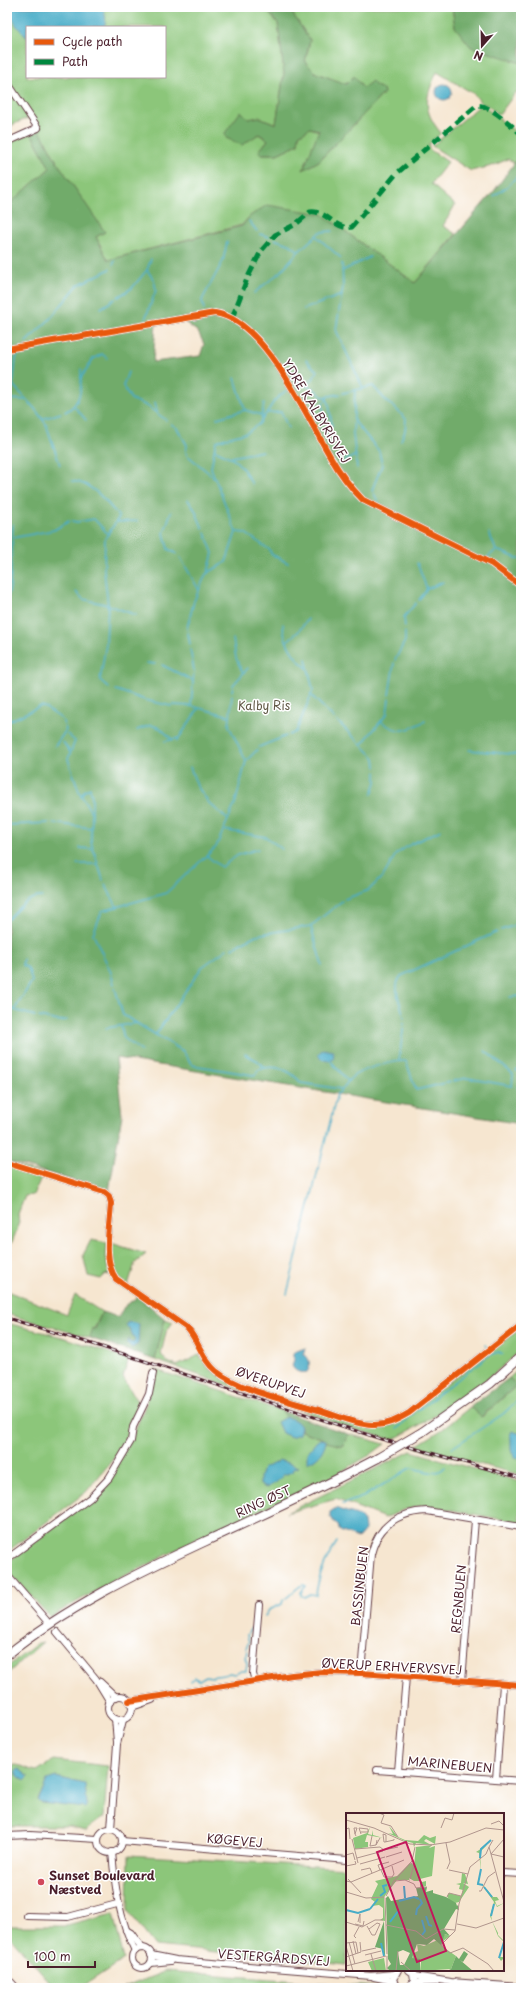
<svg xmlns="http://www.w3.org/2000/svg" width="528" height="1995" font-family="'Playpen Sans',sans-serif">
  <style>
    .green { fill: #8cc67a; stroke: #6b7252; fill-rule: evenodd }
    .forest { fill: #71ab6a; stroke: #5e654a; fill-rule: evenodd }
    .water { fill: #47acc7; stroke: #486679 }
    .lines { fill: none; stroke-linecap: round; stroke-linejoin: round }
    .stream { stroke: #47acc7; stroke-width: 1.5 }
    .minor-casing { stroke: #643d44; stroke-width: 8 }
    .major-casing { stroke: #643d44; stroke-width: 10 }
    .highway-casing { stroke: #643d44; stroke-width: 10 }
    .minor { stroke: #fff; stroke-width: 6 }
    .major { stroke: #fff; stroke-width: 8 }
    .highway { stroke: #fff; stroke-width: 9 }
    .rail-casing { stroke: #4a1f2b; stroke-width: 3 }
    .rail { stroke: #fff; stroke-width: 1.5; stroke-dasharray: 4.5; stroke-linecap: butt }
    .major-bridge-casing { stroke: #643d44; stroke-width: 10; stroke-linecap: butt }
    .major-bridge { stroke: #fff; stroke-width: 8 }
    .quiet { stroke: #00873e; stroke-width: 5; stroke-dasharray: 10 5; stroke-linecap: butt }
    .cycleway-casing { stroke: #fff; stroke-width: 8 }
    .cycleway { stroke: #e8590c; stroke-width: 6 }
    .poi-dot { fill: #d1495b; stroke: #fff; stroke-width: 1.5 }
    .labels { text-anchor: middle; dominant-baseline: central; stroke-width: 3; stroke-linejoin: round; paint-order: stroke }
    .street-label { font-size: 12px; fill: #4a1f2b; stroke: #fff }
    .park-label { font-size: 12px; fill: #615947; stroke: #fff }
    .poi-label { font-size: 12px; font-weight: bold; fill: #4a1f2b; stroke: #fff; text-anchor: start }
    .inset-river { fill: none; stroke: #47acc7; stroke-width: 2 }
    .inset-road { fill: none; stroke: #b1968e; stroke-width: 1 }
    .view { fill: #c2185b; fill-opacity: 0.15; stroke: #c2185b; stroke-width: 2 }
    .inset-edge { fill: none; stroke: #4a1f2b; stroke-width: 2 }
  </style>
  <rect width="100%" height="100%" fill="#fff"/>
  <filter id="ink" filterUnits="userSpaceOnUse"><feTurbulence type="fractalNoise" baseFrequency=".025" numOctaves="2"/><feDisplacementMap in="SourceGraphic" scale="8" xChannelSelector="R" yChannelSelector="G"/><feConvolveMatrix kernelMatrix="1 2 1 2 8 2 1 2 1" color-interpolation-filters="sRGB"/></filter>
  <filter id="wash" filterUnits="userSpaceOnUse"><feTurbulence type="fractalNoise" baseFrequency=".012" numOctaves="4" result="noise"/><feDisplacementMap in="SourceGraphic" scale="16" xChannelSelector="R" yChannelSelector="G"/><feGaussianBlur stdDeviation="0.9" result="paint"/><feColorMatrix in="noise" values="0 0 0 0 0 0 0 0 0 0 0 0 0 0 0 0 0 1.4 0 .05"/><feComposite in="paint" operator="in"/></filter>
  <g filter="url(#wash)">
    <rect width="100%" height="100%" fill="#f6e6d0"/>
    <g class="green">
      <path d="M7 7H249L251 9H265L278 23 284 73 276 124 259 117 258 134 268 140 259 151 261 154H277L298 144 299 135 310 128 319 131 304 169 319 161 384 93 382 89 376 86 363 89 346 84 316 73 305 62 310 40 288 7H452L455 26 471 46 521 63V95L516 92 499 115 487 105 482 104 474 94 437 72C425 98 422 110 441 133L429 144V149L448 162 431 184 455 205 443 226 456 234 415 283 322 214 250 216 242 225 108 260 96 237 104 232 57 162 39 129 28 118 12 125 7 138V98L13 95 7 86ZM27 27H165V77H27Z"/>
      <path d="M481 106 486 108 521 136V154L514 163 508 159 492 166 471 171 432 146 478 107Z"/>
      <path d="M31 133 50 168 7 206V175L13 172 7 157V143Z"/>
      <path d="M7 1163 43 1174 33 1195 25 1196 18 1214 19 1225 7 1254Z"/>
      <path d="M91 1240 107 1243 106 1258 109 1275 106 1274 101 1279 88 1276 83 1255Z"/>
      <path d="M111 1243 146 1254 135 1263 128 1285C109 1273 111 1263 111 1243Z"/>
      <path d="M7 1291 67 1315 75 1295 102 1312 90 1338 7 1314Z"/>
      <path d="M165 1319 173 1322 166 1332 161 1354 166 1361 177 1366 199 1355 208 1367 228 1381 362 1425H392L521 1328V1350C482 1386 439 1416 392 1440L354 1429 155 1360Z"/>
      <path d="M7 1323 62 1337 129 1359 123 1377 141 1408 119 1452 86 1492 7 1552Z"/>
      <path d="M153 1369 282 1411 301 1431 343 1446 348 1434 385 1444 370 1455 330 1478 191 1542 144 1567 117 1579 50 1617 7 1570V1563L100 1491 133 1435 146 1404Z"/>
      <path d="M519 1369 521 1373V1475L414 1447 443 1429 470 1407 482 1417 517 1385 509 1378Z"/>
      <path d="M411 1451 521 1482V1507L519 1516 521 1523 425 1505 403 1510 385 1518 336 1499 286 1513Z"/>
      <path d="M43 1642 7 1674V1667L38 1643Z"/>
      <path d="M54 1760 108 1766 104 1817 86 1830 68 1826H7V1789L13 1781 11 1768 14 1765C23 1765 28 1770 37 1771ZM56 1777 84 1784 87 1804 38 1800 43 1789Z"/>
      <path d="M129 1855 347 1868V1965L155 1946 128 1911Z"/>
      <path d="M113 1914 124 1959 80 1988H54L7 1933V1926H67Z"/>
      <path d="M166 1971 390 1988H123Z"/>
    </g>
    <g class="forest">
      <path d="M249 7H288L310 40 305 62 316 73 346 84 354 76 363 88 372 81 376 86 383 89 384 93 319 161 303 170 319 130 310 128 299 135 298 144 277 154H261L259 151 268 140 259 134 242 145 226 138 225 133 241 111 248 119 259 117 276 124 284 73 278 23 265 9H251Z"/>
      <path d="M452 7H521V63L471 47 455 27Z"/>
      <path d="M39 129 57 162 105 232 96 237 108 260 242 226 250 216 267 205 322 214 415 283 494 191 521 154V1124L116 1058 122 1115 109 1191 7 1161V206L50 168 31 133ZM182 320 198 332 204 344 200 356 153 362 156 324Z"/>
      <path d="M138 1296 165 1319 155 1360 90 1338 93 1328 95 1329 102 1312 118 1317 124 1307Z"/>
      <path d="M509 1378 517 1385 481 1417 470 1407Z"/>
      <path d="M282 1411 348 1434 343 1446 326 1442 324 1439 301 1431V1427L287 1418Z"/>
    </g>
    <g class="water">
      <path d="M7 7H103C105 15 107 19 104 27H27V38L16 25Z"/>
      <circle cx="444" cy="92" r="8"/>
      <path d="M323 1049 333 1051 334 1058 328 1061 321 1059 318 1054Z"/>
      <path d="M128 1322 139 1324 138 1344 132 1348 127 1343 129 1339V1342L133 1343 135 1341 130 1329 126 1326Z"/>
      <path d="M305 1348 304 1354C310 1358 311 1366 307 1372 300 1373 294 1372 292 1365L294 1360V1352Z"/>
      <path d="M284 1418C291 1417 298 1421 301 1427L299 1434 291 1437 282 1433 277 1422Z"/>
      <path d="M512 1431 521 1434V1457L517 1458C507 1452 513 1444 510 1435Z"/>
      <path d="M321 1439 326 1440V1442C322 1453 319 1458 307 1463V1453L317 1441Z"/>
      <path d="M279 1460 299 1467 294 1469 293 1472 283 1475C280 1481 272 1485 266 1488L260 1485V1477L263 1468 275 1463Z"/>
      <path d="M336 1508C350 1515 365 1511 365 1530L358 1538 340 1531 338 1525 330 1518V1512Z"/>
      <path d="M19 1769 29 1777 25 1781 18 1776 15 1771Z"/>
      <path d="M56 1777 85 1784 87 1804 85 1808 41 1803 38 1801 47 1780Z"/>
    </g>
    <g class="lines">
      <g class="stream">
        <path d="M494 196 508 186 521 172"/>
        <path d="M249 221 257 231"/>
        <path d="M260 234 269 237"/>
        <path d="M316 236 341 258"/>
        <path d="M274 239 289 244 299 251 320 232 332 231"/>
        <path d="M342 263 343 287 336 330 363 388"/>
        <path d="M113 265 115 261"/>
        <path d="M342 271 370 257"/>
        <path d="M254 293 279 273 298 252"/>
        <path d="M118 297 132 288 147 270"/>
        <path d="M101 308 115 299"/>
        <path d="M304 309 342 295"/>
        <path d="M204 310 202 300 223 261 227 242"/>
        <path d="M144 322 156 290 154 280 147 270 151 259"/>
        <path d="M26 342 49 320 78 285 110 269"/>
        <path d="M19 351 16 359 13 385 35 409 46 424 60 465"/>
        <path d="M306 360 317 371 313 379 306 385"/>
        <path d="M128 372 123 386 131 399 147 406 166 420"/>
        <path d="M81 378 93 359 102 354 107 358"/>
        <path d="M235 378 245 410"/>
        <path d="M295 383 297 381 314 389 323 397 340 394"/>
        <path d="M355 391 353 434 357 468"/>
        <path d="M343 393 373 386 388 403 394 407 406 419 405 431 401 440"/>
        <path d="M326 397 329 404 332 426"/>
        <path d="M7 399 27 400"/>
        <path d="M155 402 157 413"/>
        <path d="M74 406 86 420"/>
        <path d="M65 412C83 403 81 386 81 369"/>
        <path d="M267 413 281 412 288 428"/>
        <path d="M217 418 245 410 261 415"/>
        <path d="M42 419 61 413"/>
        <path d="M323 419V403L327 399"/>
        <path d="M261 421 264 403"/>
        <path d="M354 421 379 451 382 465 372 490 381 507"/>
        <path d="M171 424 177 428 187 445 186 452 187 455 215 478"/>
        <path d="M215 450C236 459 241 463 252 484"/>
        <path d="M232 457 262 451"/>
        <path d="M345 461 356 455"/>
        <path d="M72 481C93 483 106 501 119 517L105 539 104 571 108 605 106 644 100 680 109 688"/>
        <path d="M188 500 195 510 203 529"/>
        <path d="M171 512 164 533 168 549 177 554"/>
        <path d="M72 521 77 522 94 519 108 534"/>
        <path d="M116 522 137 521"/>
        <path d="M237 532 245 533 270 550 271 554 288 563"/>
        <path d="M205 533 213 553 208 573"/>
        <path d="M489 533 496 550"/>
        <path d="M12 538 54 530 69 521"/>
        <path d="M180 557 199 590"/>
        <path d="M487 558 496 550 517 558H521"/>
        <path d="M417 563 427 589"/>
        <path d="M76 592 83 599 108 605 136 615"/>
        <path d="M7 600 10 587 13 524"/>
        <path d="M419 600 427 589 443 582"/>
        <path d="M283 624C283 641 294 658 307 668"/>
        <path d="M405 627 404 617 416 603"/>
        <path d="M233 639 236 658 243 673"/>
        <path d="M287 641 298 632 308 619"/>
        <path d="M190 644 187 628 194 601 206 574 226 562 236 532 211 468 216 441 246 433 259 424 275 400 289 388"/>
        <path d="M190 649 194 670 191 706"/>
        <path d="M395 660 405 641V632"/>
        <path d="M147 663 155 664"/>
        <path d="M162 665 192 680"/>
        <path d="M116 690 145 700 171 706"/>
        <path d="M232 691 233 685 248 668"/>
        <path d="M232 695 229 726 246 761"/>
        <path d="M311 695 334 718"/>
        <path d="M389 695 394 663"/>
        <path d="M173 705 191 706 230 716"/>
        <path d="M337 721 375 758 376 767"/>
        <path d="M7 722 41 706 44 707 62 719 66 730 55 746"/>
        <path d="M382 722C401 735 406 731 425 721"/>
        <path d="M137 730 151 725 160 728 172 739"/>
        <path d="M67 734 75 741 68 759 79 791 92 814 91 842 103 880"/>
        <path d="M289 735 296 732 313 690 306 659"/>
        <path d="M165 741 179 738"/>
        <path d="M177 741 198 709"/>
        <path d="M63 742 70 752"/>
        <path d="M361 745 387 714 389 699"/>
        <path d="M259 747 286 736"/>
        <path d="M469 750 521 755"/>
        <path d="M190 767 197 786 209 803 227 819"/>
        <path d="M372 794 376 782V772"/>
        <path d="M81 796 84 791 90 788 92 797V813"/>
        <path d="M53 823 91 828"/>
        <path d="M7 825 49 823"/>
        <path d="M223 830 266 837 282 849"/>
        <path d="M80 848 92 849"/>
        <path d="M207 856 221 867 238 855 258 849"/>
        <path d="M77 864H97"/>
        <path d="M105 884 117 907"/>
        <path d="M345 899 369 890 384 875 396 854 411 844 441 830"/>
        <path d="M7 920C17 910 26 897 42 897"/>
        <path d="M311 927 322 965"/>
        <path d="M501 930 513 926 521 919"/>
        <path d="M232 948 256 935 311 926 342 901"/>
        <path d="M114 984 110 970 93 934 102 911 166 893 216 847 235 804 246 761 257 750"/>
        <path d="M115 988 123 1015 183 1051 192 1065 253 1075 256 1074 258 1070C274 1063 291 1070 301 1083L341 1089"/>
        <path d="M510 997 521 996"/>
        <path d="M7 1008 35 1016"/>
        <path d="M15 1009 32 981 28 968 22 965 23 959"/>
        <path d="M39 1017 58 1021 67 1020"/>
        <path d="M404 1018C402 1005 391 988 401 976L497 932"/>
        <path d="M121 1026 124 1038 141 1051"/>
        <path d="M106 1028 137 1023"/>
        <path d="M156 1034 202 967 227 949"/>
        <path d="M245 1054 258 1061 264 1068"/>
        <path d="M330 1060 348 1081"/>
        <path d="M399 1060 404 1023"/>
        <path d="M516 1071 521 1067"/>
        <path d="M453 1081 467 1078 512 1086 513 1074 485 1051"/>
        <path d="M517 1087 521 1089"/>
        <path d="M287 1294 337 1094C343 1091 346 1082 352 1077 362 1069 393 1060 406 1061L416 1090 450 1082"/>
        <path d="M485 1345 487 1347"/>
        <path d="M417 1411 488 1356 498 1352 503 1354"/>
        <path d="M397 1429 414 1413"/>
        <path d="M452 1448 503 1414 516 1402 521 1401"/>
        <path d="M343 1504 363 1497 410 1468C423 1469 435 1478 445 1467"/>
        <path d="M265 1616 269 1610 282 1604 283 1600C291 1596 296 1587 303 1585L306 1586 301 1592V1595L304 1597 310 1594 316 1595C318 1575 326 1559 337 1542"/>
        <path d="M191 1681 195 1678 199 1680 206 1676 212 1677C218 1674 224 1677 229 1673L235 1674 239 1671H246L247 1663 245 1657 248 1653 246 1648 249 1642 247 1635 252 1627"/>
      </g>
    </g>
  </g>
  <g filter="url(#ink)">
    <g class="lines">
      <defs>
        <g id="minor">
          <path d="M7 82 38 128 7 142"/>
          <path d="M7 349 215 313C265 320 306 416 330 456 339 472 350 487 363 500L492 564 521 586"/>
          <path d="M7 1162 104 1192 109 1196 111 1203C110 1226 102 1259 116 1279L187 1328C199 1341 202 1360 216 1371 241 1391 290 1401 322 1411 337 1416 355 1424 372 1425 386 1426 397 1420 409 1413L521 1325"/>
          <path d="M7 1559 90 1498 109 1478 131 1441 133 1427 149 1394 153 1373"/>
          <path d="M7 1575 46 1620"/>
          <path d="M57 1632 96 1679 110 1702"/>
          <path d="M361 1673 371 1554C378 1526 398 1512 427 1511L521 1527"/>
          <path d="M255 1681 253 1674 259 1605"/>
          <path d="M462 1681 475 1520"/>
          <path d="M100 1682 116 1697"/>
          <circle cx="120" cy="1708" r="12"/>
          <path d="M129 1701 292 1675 322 1672 361 1673 521 1685"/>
          <path d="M132 1707 152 1700"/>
          <path d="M115 1719 117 1742"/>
          <path d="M377 1770 521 1781"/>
          <path d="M398 1771 406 1677"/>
          <path d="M496 1779 503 1684"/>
          <path d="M111 1829 117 1744 123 1720"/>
          <circle cx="110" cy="1841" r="12"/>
          <path d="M7 1836 30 1835 98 1839"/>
          <path d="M122 1841 347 1860"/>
          <path d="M112 1852C115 1888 119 1918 135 1951"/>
          <path d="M503 1873 521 1874"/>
          <path d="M27 1916 68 1917 117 1904"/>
          <path d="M126 1930 131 1933 142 1948"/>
          <circle cx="142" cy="1958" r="10"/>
          <path d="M151 1955 176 1960 371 1976 394 1974"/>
          <path d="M151 1963 170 1961"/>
          <path d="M398 1970 393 1979 395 1984 399 1988"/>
          <path d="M414 1976 451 1982 521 1987"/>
          <path d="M374 1977 393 1981"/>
          <path d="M413 1983 436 1982"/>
          <path d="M408 1988 414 1980 413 1973 409 1970"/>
        </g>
        <g id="major">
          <path d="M422 1432 490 1384 521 1356"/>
          <path d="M7 1655C67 1607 137 1573 206 1541 264 1514 322 1488 378 1458"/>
          <path d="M7 1979 15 1988"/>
        </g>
        <path id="highway" d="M7 1986 9 1988"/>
      </defs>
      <use href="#minor" class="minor-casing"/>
      <use href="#major" class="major-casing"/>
      <use href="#highway" class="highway-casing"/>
      <use href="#minor" class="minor"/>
      <use href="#major" class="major"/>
      <use href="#highway" class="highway"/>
      <defs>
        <path id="rail" d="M7 1318 96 1345 381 1439 521 1478"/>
      </defs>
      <use href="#rail" class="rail-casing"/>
      <use href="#rail" class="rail"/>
      <defs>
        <path id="major-bridge" d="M378 1458 422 1432"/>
      </defs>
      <use href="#major-bridge" class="major-bridge-casing"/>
      <use href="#major-bridge" class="major-bridge"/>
      <path class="quiet" d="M232 318 247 279 261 251 275 235 296 224 310 212C328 210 335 231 352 227L396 174 476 106C487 102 512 126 521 134"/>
      <defs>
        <g id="cycleway">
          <path d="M7 349 215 313C265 320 306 416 330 456 339 472 350 487 363 500L492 564 521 586"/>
          <path d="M7 1162 104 1192 109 1196 111 1203C110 1226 102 1259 116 1279L187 1328C199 1341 202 1360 216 1371 241 1391 290 1401 322 1411 337 1416 355 1424 372 1425 386 1426 397 1420 409 1413L521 1325"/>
          <path d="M129 1701 292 1675 322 1672 361 1673 521 1685"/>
        </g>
      </defs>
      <use href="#cycleway" class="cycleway-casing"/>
      <use href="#cycleway" class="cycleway"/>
    </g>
  </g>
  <circle class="poi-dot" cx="41" cy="1882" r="4"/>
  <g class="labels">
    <g class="street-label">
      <text transform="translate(317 411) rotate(59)">YDRE KALBYRISVEJ</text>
      <text transform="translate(271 1382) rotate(19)">ØVERUPVEJ</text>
      <text transform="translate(263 1501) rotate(-25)">RING ØST</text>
      <text transform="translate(359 1586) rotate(-84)">BASSINBUEN</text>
      <text transform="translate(458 1599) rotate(-85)">REGNBUEN</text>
      <text transform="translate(392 1666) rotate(3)">ØVERUP ERHVERVSVEJ</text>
      <text transform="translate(450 1764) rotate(5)">MARINEBUEN</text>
      <text transform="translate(235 1840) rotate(5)">KØGEVEJ</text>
      <text transform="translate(274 1957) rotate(4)">VESTERGÅRDSVEJ</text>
    </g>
    <g class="park-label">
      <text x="264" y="705">Kalby Ris</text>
    </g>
    <g class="poi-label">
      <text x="49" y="1875">Sunset Boulevard<tspan x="49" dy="14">Næstved</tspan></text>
    </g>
  </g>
  <g transform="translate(346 1813)">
    <rect width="158" height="158" fill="#f6e6d0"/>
    <path d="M43 13 52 24 59 27 72 28 78 22 84 25 90 23 89 31 80 26 78 28 85 32 70 30 68 34 67 30 59 28 42 20 47 21ZM24 14 22 21 26 22 27 17V22L37 25 21 22 19 29H22V34L9 36 7 25 21 20ZM86 32 83 35 89 33 86 63 74 66 76 69 80 68V73L74 75V68H68L63 65 64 69 63 67H51L38 84 39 108 34 107 37 105V95L33 92 26 93 29 89 25 86 32 71 29 68 51 63 64 50 68 52 70 34ZM141 32 134 39 135 59 132 71 137 72 147 84 149 80 147 84H151L153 87 149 88 151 93 158 90 151 94 149 90 145 102 146 108 152 120V122L158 128 154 144H158V150L157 146 155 148 153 145 158 129 152 123 144 103 148 89 136 72 131 71 135 59 133 40 130 39ZM116 60 119 61 122 71 117 70 123 74 113 89 109 90 103 87 101 83 103 80 115 83 117 77 113 76 114 72 110 71 115 70ZM99 121 104 123 96 129 97 134 110 143 105 156 74 158 75 149 66 145 68 140 72 138 71 131 78 133 96 125ZM38 145 40 158H26L22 149Z" fill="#8cc67a"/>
    <path d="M81 74 80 79 87 77V80L100 84 110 90 111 93 112 92 113 97 110 96 98 116 104 123 99 121 95 132 88 126 81 132 71 131 66 145 74 146V158H44L41 155 45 151 42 146 40 85 42 83 45 88 72 83 70 75ZM57 137 64 140 58 152H54L52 139ZM38 108 39 141 38 143 37 136 29 134ZM118 138 122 141 117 149 114 147 127 158H101L105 156 110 143 113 146Z" fill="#71ab6a" fill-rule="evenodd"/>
    <path class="inset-river" d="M134 45 135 36 145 27M135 56 132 71 137 72M58 73 59 85M138 74 146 84M34 83 39 79 37 73 41 72 37 73M53 88 68 84 73 86M24 96 32 86M0 97 12 100 24 96M70 102 71 96 76 90 74 86M80 103 83 112 86 113M145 103 148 91M44 109 53 97M76 122 79 118 76 107M35 130 38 143M153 145 158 129"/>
    <path class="inset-road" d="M33 0 38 2 35 10 45 13 52 24M0 7 28 15 64 31 86 32M145 11 153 8 158 13M95 15 99 5 106 7 108 0M0 16 3 15 4 26M15 19H22V16L13 15 15 21M9 21 11 15H8L9 21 10 23M26 23 24 33 30 32M6 26 12 50M158 26 145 41 158 89M31 27 30 32 34 25M147 27 143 34 145 41 158 44M40 29V22L37 21 38 29H39L48 27V26M100 30 104 49 101 56M84 32 104 29 140 15 158 17M143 34 140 41 124 54 113 91 109 118 95 132 104 140 117 135 142 151 148 158M9 36 34 34 38 37M38 37 52 34M0 42 7 40 9 47M40 44 56 39M11 45 37 38M14 51 39 44M0 53 10 51 9 48M15 57 24 55 26 60M34 57 32 52 43 49M35 57 38 64H46L48 61 46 53M103 57 122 61M2 66 15 80M64 66 68 52 65 50M0 68 5 69 58 47M49 68 59 67 68 71 70 75 81 74M133 78H135L142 64 149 59M0 79 20 85 39 84M40 83 48 68 66 48 69 34M101 84 103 80 115 83M39 85 41 141M0 109 16 114 29 107H37M12 109 14 101V110M9 111 17 113 18 108M111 111 130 115 158 105M40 112 70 118 80 126 97 116 109 117M21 113 26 122H29L34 111 31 110 23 116M10 125 8 123 13 114M7 128 10 141M3 129 9 151M0 130 10 129 12 140M0 133 7 158M16 138 30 135M25 141 30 158M19 142 35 138M0 144 15 139 14 129M55 149 65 158M0 153 40 143M41 158V143M50 158 52 138"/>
    <path class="view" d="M60 29 100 138 71 149 31 39Z"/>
    <rect width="158" height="158" class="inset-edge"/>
  </g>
  <rect width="528" height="1995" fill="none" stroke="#fff" stroke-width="24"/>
  <rect x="26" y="26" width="140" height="52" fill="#ffffff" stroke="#b7a5aa"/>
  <rect x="34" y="39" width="20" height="6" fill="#e8590c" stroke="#b7a5aa"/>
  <text x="62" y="46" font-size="12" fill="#4a1f2b">Cycle path</text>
  <rect x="34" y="59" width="20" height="6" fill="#00873e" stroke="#b7a5aa"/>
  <text x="62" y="66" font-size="12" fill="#4a1f2b">Path</text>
  <g transform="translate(482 46) rotate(200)" stroke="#ffffff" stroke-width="3" paint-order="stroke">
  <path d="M0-3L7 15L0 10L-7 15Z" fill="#4a1f2b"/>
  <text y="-6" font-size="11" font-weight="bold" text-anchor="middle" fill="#4a1f2b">N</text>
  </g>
  <path d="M28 1961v6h67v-6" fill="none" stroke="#4a1f2b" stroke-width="2"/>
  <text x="34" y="1961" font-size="12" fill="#4a1f2b" stroke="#ffffff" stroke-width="3" paint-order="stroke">100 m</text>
</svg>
